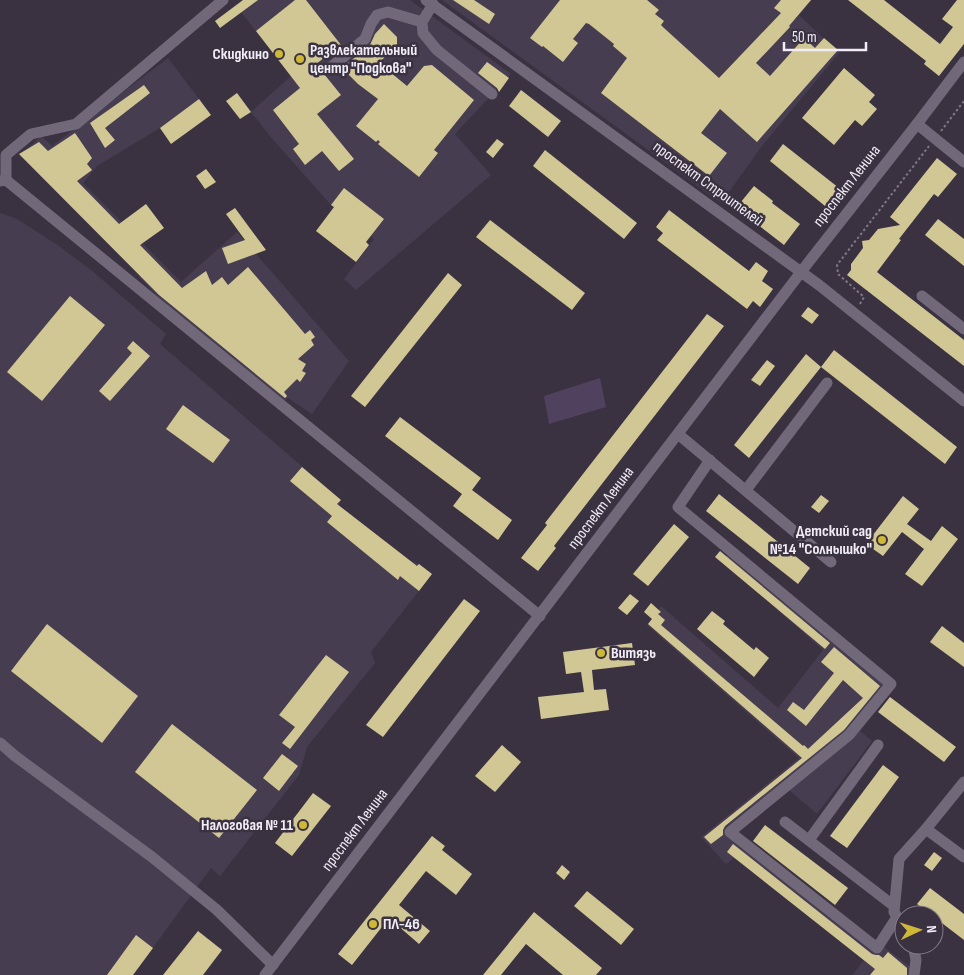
<svg xmlns="http://www.w3.org/2000/svg" width="964" height="975" font-family="'Sofia Sans Condensed',sans-serif">
  <style>
    .built { fill: #473d51 }
    .green { fill: #50425e }
    .building { fill: #d1c794 }
    .lines { fill: none; stroke-linecap: round; stroke-linejoin: round }
    .path { stroke: #7f7885; stroke-width: 2; stroke-dasharray: 2.5 2.5; stroke-linecap: butt }
    .minor { stroke: #71687a; stroke-width: 11 }
    .poi-dot { fill: #d0b837; stroke: #3a3241; stroke-width: 2 }
    .labels { text-anchor: middle; dominant-baseline: central; stroke-width: 5; stroke-linejoin: round; paint-order: stroke }
    .poi-label { font-size: 16px; font-weight: bold; fill: #f1ecf6; stroke: #3a3241; text-anchor: start }
    .street-label { font-size: 16px; fill: #f1ecf6; stroke: #3a3241 }
  </style>
  <rect width="100%" height="100%" fill="#3a3241"/>
  <g class="built">
    <path d="M257 0H410L511 74 455 134 491 175 356 290 344 279 374 239 331 205 269 135 251 112 291 76 241 12Z"/>
    <path d="M442 0H812L799 15 839 53 762 146 721 203Z"/>
    <path d="M168 58 199 99 160 128 97 166 83 183 181 282 237 232 349 361 312 414 288 398 278 407 207 345 139 277 144 266 68 200 20 156 41 136 52 146Z"/>
    <path d="M0 213 17 219 56 244 91 270 166 334 160 344 341 500 339 502 340 506 411 561 419 564 432 574 371 652 375 663 307 747 299 775 220 876 211 868 133 975H0Z"/>
    <path d="M732 549 895 684 860 731 872 741 817 814 788 789 736 834 913 969 908 975H852L865 959 735 857 726 864 701 837 799 758 647 625 661 606 778 708 823 650 722 561Z"/>
  </g>
  <path class="green" d="M600 378 606 407 549 424 544 396Z"/>
  <g class="building">
    <path d="M243 0H258L220 28 215 21Z"/>
    <path d="M295 0H306L341 45 316 64 341 95 317 114 354 159 339 171 322 151 305 165 293 149 299 144 273 110 300 88 256 31Z"/>
    <path d="M453 0H474L495 14 489 24Z"/>
    <path d="M560 0H647L659 10 655 14 664 21 661 25 664 28 719 78 781 13 774 8 781 0H811L789 26 790 27 756 63 770 76 804 38 815 48 824 38 838 50 757 142 720 109 701 133 727 153 709 176 601 93 627 58 613 46 614 44 589 24 586 23 573 39 578 43 563 62 543 46 542 47 530 38Z"/>
    <path d="M848 0H884L940 44 953 27 942 19 957 0H964V44L939 76 924 64 926 61Z"/>
    <path d="M384 24 397 37V44L379 63 407 86 424 66 432 65 474 100 434 150 438 153 419 177 378 144 380 142 378 140 376 142 356 126 378 99 358 84 342 68 370 45 375 34Z"/>
    <path d="M487 62 509 78 499 92 497 88 478 73Z"/>
    <path d="M844 68 875 95 869 102 877 109 862 126 855 120 834 145 802 118Z"/>
    <path d="M144 85 150 93 105 128 115 140 105 148 90 123Z"/>
    <path d="M521 90 561 121 548 137 509 106Z"/>
    <path d="M237 93 251 112 240 119 226 101Z"/>
    <path d="M199 99 211 115 171 144 160 128Z"/>
    <path d="M75 133 92 158 87 164 92 170 77 181 119 224 146 204 164 228 140 245 182 288 206 271 212 285 222 277 228 285 248 267 305 334 310 330 315 337 311 340 314 345 298 359 306 364 302 371 306 373 300 382 297 379 284 392 287 396 285 398 159 295 19 154 39 142 48 151Z"/>
    <path d="M497 139 504 144 493 158 486 152Z"/>
    <path d="M783 144 839 188 825 206 770 161Z"/>
    <path d="M545 150 637 223 624 239 533 166Z"/>
    <path d="M937 158 957 174 938 197 934 194 899 239 901 240 877 272 964 340V366L847 275 851 270V264L863 248 862 241 869 240 878 229 900 225 890 217Z"/>
    <path d="M206 169 216 182 205 189 196 176Z"/>
    <path d="M754 186 773 201 772 203 800 224 784 245 736 208Z"/>
    <path d="M344 188 384 219 366 242 369 245 356 262 316 231 334 207 331 205Z"/>
    <path d="M235 208 266 250 228 264 222 248 245 240 226 214Z"/>
    <path d="M669 210 749 271 756 262 768 271 762 281 773 289 760 307 753 301 747 309 657 240 663 233 656 227Z"/>
    <path d="M938 219 964 239V266L925 235Z"/>
    <path d="M490 220 585 293 572 310 476 237Z"/>
    <path d="M448 273 462 285 365 407 351 396Z"/>
    <path d="M70 296 105 325 42 401 7 372Z"/>
    <path d="M808 307 819 315 812 324 801 316Z"/>
    <path d="M707 314 724 326 554 546 556 548 538 571 521 558 547 525 545 523Z"/>
    <path d="M133 341 150 356 110 401 99 391 132 353 127 348Z"/>
    <path d="M834 350 957 447 945 464 821 367Z"/>
    <path d="M806 354 821 367 749 458 734 445Z"/>
    <path d="M767 360 775 366 760 386 751 380Z"/>
    <path d="M183 405 230 440 213 463 166 429Z"/>
    <path d="M400 417 481 478 472 490 512 520 498 540 453 506 462 494 385 436Z"/>
    <path d="M302 467 341 500 337 504 417 566 419 564 432 574 419 591 400 576 398 580 327 522 332 516 290 481Z"/>
    <path d="M719 494 810 568 798 584 706 511Z"/>
    <path d="M821 495 829 501 819 513 811 507Z"/>
    <path d="M903 496 919 509 907 524 931 541 942 526 958 539 922 586 905 574 924 549 902 532 883 556 866 544Z"/>
    <path d="M674 524 689 537 648 586 633 574Z"/>
    <path d="M720 551 830 643 825 649 715 557Z"/>
    <path d="M630 594 639 601 627 615 618 608Z"/>
    <path d="M464 599 480 611 383 737 366 725Z"/>
    <path d="M651 603 661 612 658 614 665 620 661 625 803 746 804 745 808 749 863 698 843 680 806 726 787 710 793 702 804 710 834 673 821 662 834 647 880 686 844 730 725 826 723 830V835L711 844 704 837 802 758 648 624 652 619 644 612Z"/>
    <path d="M712 611 725 621 723 624 754 650 756 647 769 658 754 677 697 629Z"/>
    <path d="M47 624 138 696 102 743 11 671Z"/>
    <path d="M942 626 964 643V667L930 642Z"/>
    <path d="M632 643 635 665 592 670 594 690 606 689 609 710 541 719 538 697 584 692 581 672 566 674 563 652Z"/>
    <path d="M326 655 349 672 290 749 282 743 295 727 279 715Z"/>
    <path d="M890 697 956 747 944 762 878 712Z"/>
    <path d="M172 724 257 790 219 838 135 772Z"/>
    <path d="M502 745 521 762 495 792 475 776Z"/>
    <path d="M282 754 298 766 279 791 263 778Z"/>
    <path d="M883 765 899 777 847 848 830 836Z"/>
    <path d="M313 793 331 806 292 856 275 843Z"/>
    <path d="M765 825 848 888 835 905 753 841Z"/>
    <path d="M432 836 445 846 442 850 472 874 456 895 426 871 399 905 430 931 419 944 389 918 352 965 338 954Z"/>
    <path d="M733 844 872 954 876 955H879L883 958 888 952 907 968V975H870L875 969 727 852Z"/>
    <path d="M934 852 942 858 932 871 924 865Z"/>
    <path d="M562 865 570 872 564 880 556 873Z"/>
    <path d="M930 888 964 914V940L934 917V915H931L917 904Z"/>
    <path d="M587 891 634 929 621 945 574 906Z"/>
    <path d="M534 912 602 968 596 975H563L526 944 501 975H483Z"/>
    <path d="M198 931 222 950 203 975H163Z"/>
    <path d="M136 935 153 948 133 975H107Z"/>
  </g>
  <g class="lines">
    <g class="path">
      <path d="M941 131 964 101"/>
      <path d="M860 304 864 297 838 274 837 265 929 146"/>
    </g>
    <g class="minor">
      <path d="M426 0 819 285 964 401"/>
      <path d="M433 4 422 22 423 33 437 50 492 94"/>
      <path d="M329 69 365 39 371 24 377 15 388 12 422 22"/>
      <path d="M917 124 964 162"/>
      <path d="M6 180V155L31 134 76 124 223 0"/>
      <path d="M0 181 6 180 540 616"/>
      <path d="M922 296 964 329"/>
      <path d="M678 434 831 562"/>
      <path d="M710 460 678 507 891 684 849 735 730 832 877 948 897 917"/>
      <path d="M746 490 827 383"/>
      <path d="M0 743 15 756 152 857 217 910 273 965"/>
      <path d="M785 822 894 906"/>
      <path d="M926 829 964 857"/>
      <path d="M809 840 878 745"/>
      <path d="M904 927 894 912 899 859 926 829 964 782"/>
      <path d="M913 945 916 960 914 975"/>
      <path d="M265 975 811 259 917 124 964 62"/>
    </g>
  </g>
  <g class="poi-dot">
    <circle cx="279" cy="54" r="5"/>
    <circle cx="300" cy="59" r="5"/>
    <circle cx="882" cy="540" r="5"/>
    <circle cx="601" cy="653" r="5"/>
    <circle cx="303" cy="825" r="5"/>
    <circle cx="373" cy="924" r="5"/>
  </g>
  <g class="labels">
    <g class="poi-label">
      <text x="310" y="50">Развлекательный<tspan x="310" dy="18">центр "Подкова"</tspan></text>
      <text x="269" y="54" text-anchor="end">Скидкино</text>
      <text x="872" y="531" text-anchor="end">Детский сад<tspan x="872" dy="18">№14 "Солнышко"</tspan></text>
      <text x="611" y="653">Витязь</text>
      <text x="293" y="825" text-anchor="end">Налоговая № 11</text>
      <text x="383" y="924">ПЛ-46</text>
    </g>
    <g class="street-label">
      <text transform="translate(708 184) rotate(36)">проспект Строителей</text>
      <text transform="translate(847 186) rotate(-52)">проспект Ленина</text>
      <text transform="translate(601 508) rotate(-53)">проспект Ленина</text>
      <text transform="translate(355 830) rotate(-53)">проспект Ленина</text>
    </g>
  </g>
  <g transform="translate(919 930) rotate(86)"><circle r="24" fill="#3a3241" stroke="#837c89"/>
  <path d="M0-4L9 19L0 12L-9 19Z" fill="#d0b837"/>
  <text y="-8" font-size="14" font-weight="bold" text-anchor="middle" fill="#f1ecf6">N</text>
  </g>
  <path d="M784 42v8h82v-8" fill="none" stroke="#f1ecf6" stroke-width="2.5"/>
  <text x="792" y="42" font-size="15" fill="#f1ecf6" stroke="#3a3241" stroke-width="4" paint-order="stroke">50 m</text>
</svg>
